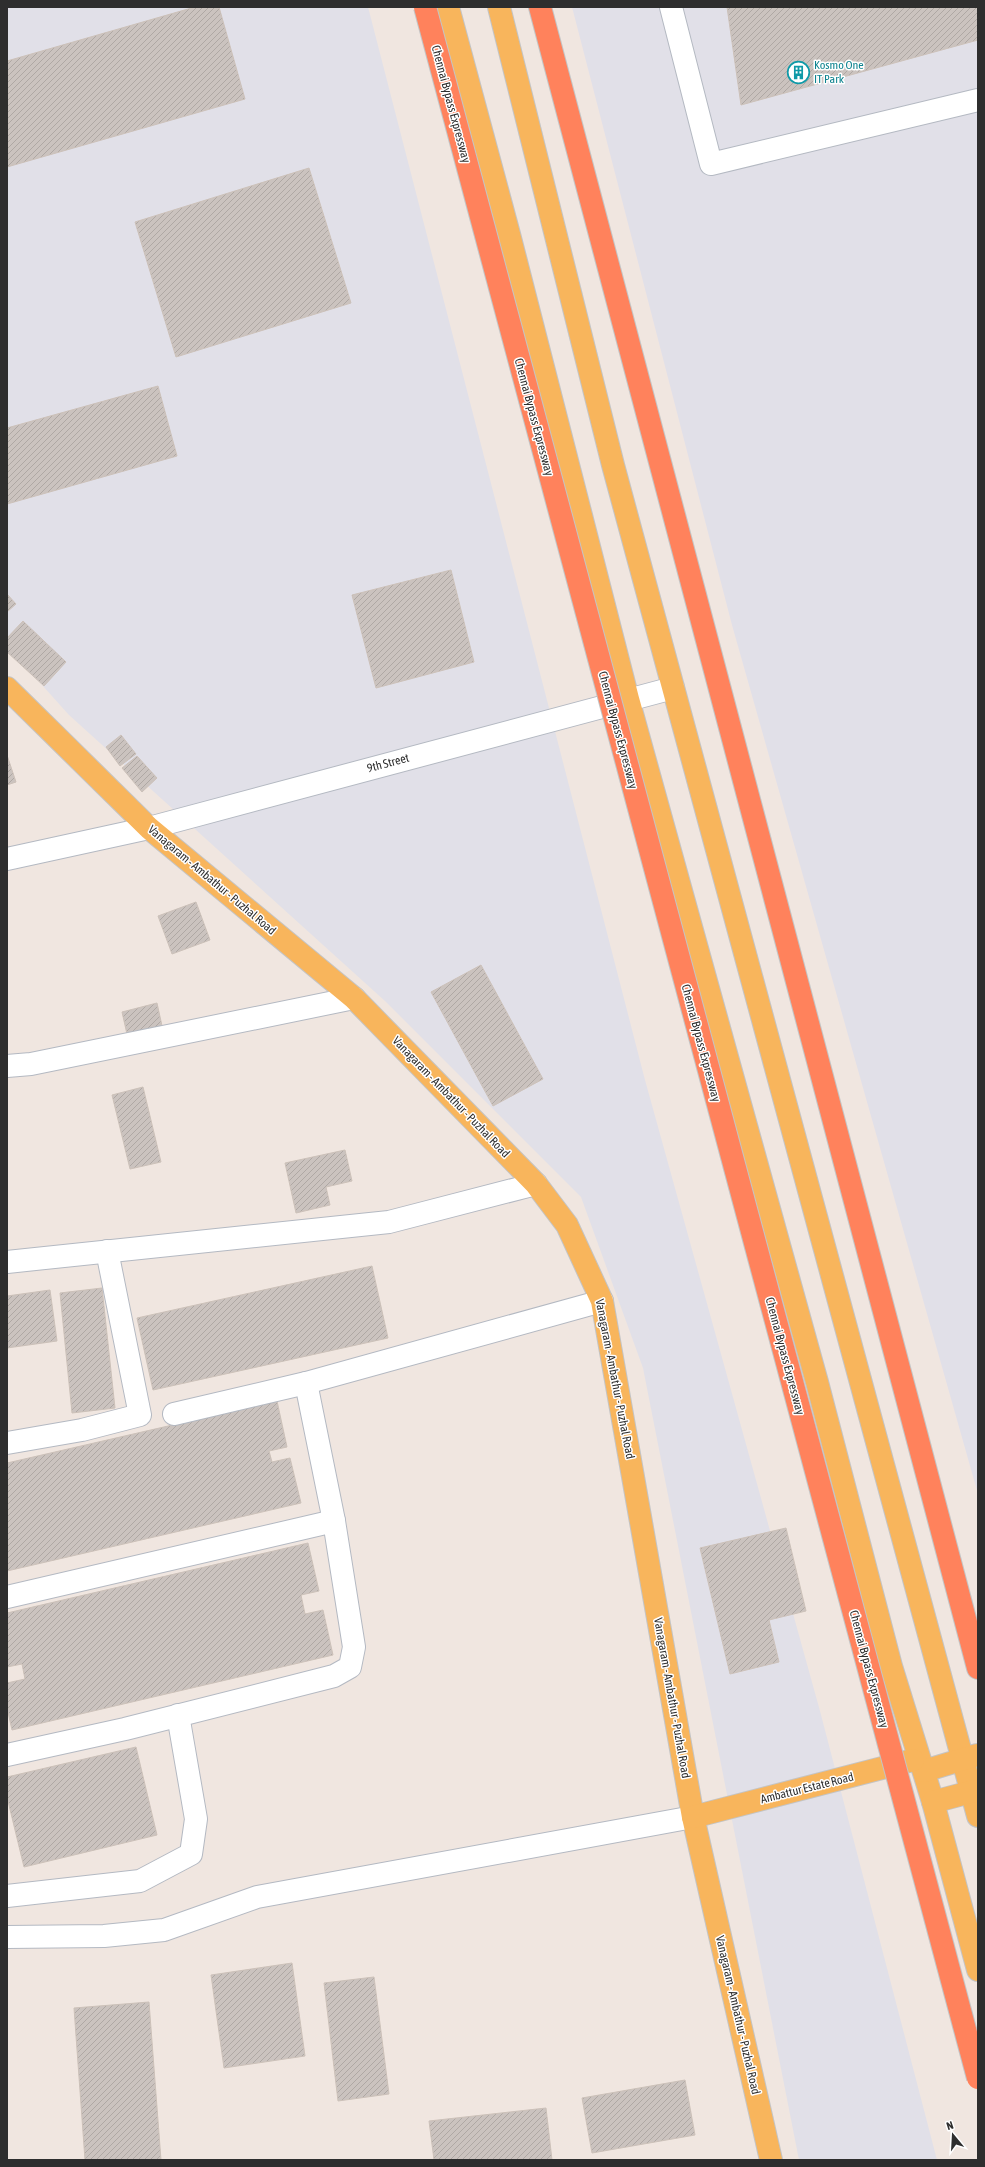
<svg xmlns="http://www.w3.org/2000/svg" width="985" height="2167" font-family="'Asap Condensed',sans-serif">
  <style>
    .industrial { fill: #e1e0e8 }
    .building { fill: url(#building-hatch); stroke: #ccc1b9 }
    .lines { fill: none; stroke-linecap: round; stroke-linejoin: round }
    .minor-casing { stroke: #b4b9c2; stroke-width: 24 }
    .major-casing { stroke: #c4c4c4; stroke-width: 24 }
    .highway-casing { stroke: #c4c4c4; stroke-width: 24 }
    .minor { stroke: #fff; stroke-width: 22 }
    .major { stroke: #f8b55c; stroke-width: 22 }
    .highway { stroke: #ff825c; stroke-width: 22 }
    .highway-bridge-casing { stroke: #c4c4c4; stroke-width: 24; stroke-linecap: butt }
    .highway-bridge { stroke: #ff825c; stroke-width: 22 }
    .labels { text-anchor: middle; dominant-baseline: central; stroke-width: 3; stroke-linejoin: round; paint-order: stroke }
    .culture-label { font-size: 12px; fill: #0d838f; stroke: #fff; text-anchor: start }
    .street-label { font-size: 12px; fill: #2e2e2e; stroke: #fff }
  </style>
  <defs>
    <pattern id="building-hatch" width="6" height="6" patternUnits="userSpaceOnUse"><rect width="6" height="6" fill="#cbc3bf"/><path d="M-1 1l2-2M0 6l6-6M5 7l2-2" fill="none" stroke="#afa8a4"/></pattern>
  </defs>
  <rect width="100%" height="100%" fill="#f0e6e0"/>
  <g class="industrial">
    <path d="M7 7H368L645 1080 820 1711 937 2160H799L643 1368 581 1197 385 1001 69 715 7 646Z"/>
    <path d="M572 7H978V1494L732 625Z"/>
  </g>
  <g class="building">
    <path d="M195 7H219L245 99 7 167V61Z"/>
    <path d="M727 7H978V40L741 105Z"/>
    <path d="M309 168 351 303 176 357 135 222Z"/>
    <path d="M158 386 177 456 7 504V428Z"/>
    <path d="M451 570 474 662 376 688 352 595Z"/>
    <path d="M7 594 16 604 7 612Z"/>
    <path d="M23 621 66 662 44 686 7 652V638Z"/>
    <path d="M121 735 136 754 120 766 106 747Z"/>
    <path d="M7 755 16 782 7 785Z"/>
    <path d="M137 756 157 778 142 792 122 768Z"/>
    <path d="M196 902 210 940 172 954 158 916Z"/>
    <path d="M481 965 543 1079 493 1106 431 992Z"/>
    <path d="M157 1003 164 1035 129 1043 122 1012Z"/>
    <path d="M143 1087 161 1162 130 1169 112 1095Z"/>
    <path d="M345 1150 352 1181 326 1187 330 1205 296 1213 285 1163Z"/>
    <path d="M372 1266 388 1338 153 1390 137 1318Z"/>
    <path d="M102 1288 115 1408 72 1413 60 1293Z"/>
    <path d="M50 1290 57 1341 7 1348V1296Z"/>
    <path d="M277 1401 287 1447 269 1451 272 1462 290 1458 301 1503 7 1571V1463Z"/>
    <path d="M786 1528 806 1611 769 1620 779 1662 730 1674 700 1548Z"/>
    <path d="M308 1543 319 1591 301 1595 305 1614 323 1610 333 1655 12 1730 7 1708V1683L25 1679 22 1664 7 1667V1613Z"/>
    <path d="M136 1747 157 1835 24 1867 7 1797V1777Z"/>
    <path d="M292 1963 305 2056 224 2068 211 1975Z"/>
    <path d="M374 1977 389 2094 338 2101 324 1983Z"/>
    <path d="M149 2002 161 2160H85L74 2008Z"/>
    <path d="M685 2080 695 2135 592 2153 582 2098Z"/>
    <path d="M546 2108 552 2160H434L429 2121Z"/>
  </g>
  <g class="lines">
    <defs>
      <g id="minor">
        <path d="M671 7 711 164 978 100"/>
        <path d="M7 859 149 828 673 688"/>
        <path d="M7 1066 31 1064 354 998"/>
        <path d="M7 1262 389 1222 536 1184"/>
        <path d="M174 1414 306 1383 602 1301"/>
        <path d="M7 1443 82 1430 140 1415 107 1251"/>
        <path d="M7 1597 334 1521 306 1383"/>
        <path d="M7 1755 125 1729 334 1676 350 1667 354 1647 334 1521"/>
        <path d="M7 1896 140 1881 191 1854 196 1819 178 1715"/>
        <path d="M7 1937 104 1936 164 1930 257 1897 693 1817"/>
      </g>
      <g id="major">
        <path d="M448 7 509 234 628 699 817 1382 891 1666 933 1802 978 1970"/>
        <path d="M499 7 613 465 978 1816"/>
        <path d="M7 688 149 828 354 998 536 1184 567 1225 602 1301 693 1817 771 2160"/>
        <path d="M924 1771 977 1755"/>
        <path d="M933 1802 978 1790"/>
        <path d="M693 1817 913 1760"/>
      </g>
      <path id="highway" d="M540 7 978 1668"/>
    </defs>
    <use href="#minor" class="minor-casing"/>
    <use href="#major" class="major-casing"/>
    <use href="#highway" class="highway-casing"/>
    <use href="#minor" class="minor"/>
    <use href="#major" class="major"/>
    <use href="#highway" class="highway"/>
    <defs>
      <path id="highway-bridge" d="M425 7 978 2078"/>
    </defs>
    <use href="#highway-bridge" class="highway-bridge-casing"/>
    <use href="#highway-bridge" class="highway-bridge"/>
  </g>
  <defs>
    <symbol id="building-ring" viewBox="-11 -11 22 22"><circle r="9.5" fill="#fff" stroke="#0f9aa8" stroke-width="1.5"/><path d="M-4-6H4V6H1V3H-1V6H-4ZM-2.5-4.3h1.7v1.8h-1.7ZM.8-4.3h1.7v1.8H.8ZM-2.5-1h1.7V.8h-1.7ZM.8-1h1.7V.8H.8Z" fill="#0f9aa8"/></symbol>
  </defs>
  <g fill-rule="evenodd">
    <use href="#building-ring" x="786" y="60" width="25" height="25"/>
  </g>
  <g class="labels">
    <g class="culture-label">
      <text x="814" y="65">Kosmo One<tspan x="814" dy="14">IT Park</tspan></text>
    </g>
    <g class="street-label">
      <text transform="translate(451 104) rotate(75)">Chennai Bypass Expressway</text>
      <text transform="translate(534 417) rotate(75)">Chennai Bypass Expressway</text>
      <text transform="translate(618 730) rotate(75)">Chennai Bypass Expressway</text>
      <text transform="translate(388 763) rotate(-15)">9th Street</text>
      <text transform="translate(212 880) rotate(40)">Vanagaram - Ambathur - Puzhal Road</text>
      <text transform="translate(701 1043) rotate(75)">Chennai Bypass Expressway</text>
      <text transform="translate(451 1097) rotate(46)">Vanagaram - Ambathur - Puzhal Road</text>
      <text transform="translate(785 1356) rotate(75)">Chennai Bypass Expressway</text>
      <text transform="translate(615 1379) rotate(79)">Vanagaram - Ambathur - Puzhal Road</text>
      <text transform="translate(869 1669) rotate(75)">Chennai Bypass Expressway</text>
      <text transform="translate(672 1698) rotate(80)">Vanagaram - Ambathur - Puzhal Road</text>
      <text transform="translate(807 1788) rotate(-14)">Ambattur Estate Road</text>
      <text transform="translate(738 2015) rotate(77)">Vanagaram - Ambathur - Puzhal Road</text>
    </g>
  </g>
  <rect width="985" height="2167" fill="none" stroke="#2e2e2e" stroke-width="16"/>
  <g transform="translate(953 2135) rotate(342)" stroke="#ffffff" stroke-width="3" paint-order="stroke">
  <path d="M0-3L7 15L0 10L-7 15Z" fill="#2e2e2e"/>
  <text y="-6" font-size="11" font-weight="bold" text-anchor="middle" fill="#2e2e2e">N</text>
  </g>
</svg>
